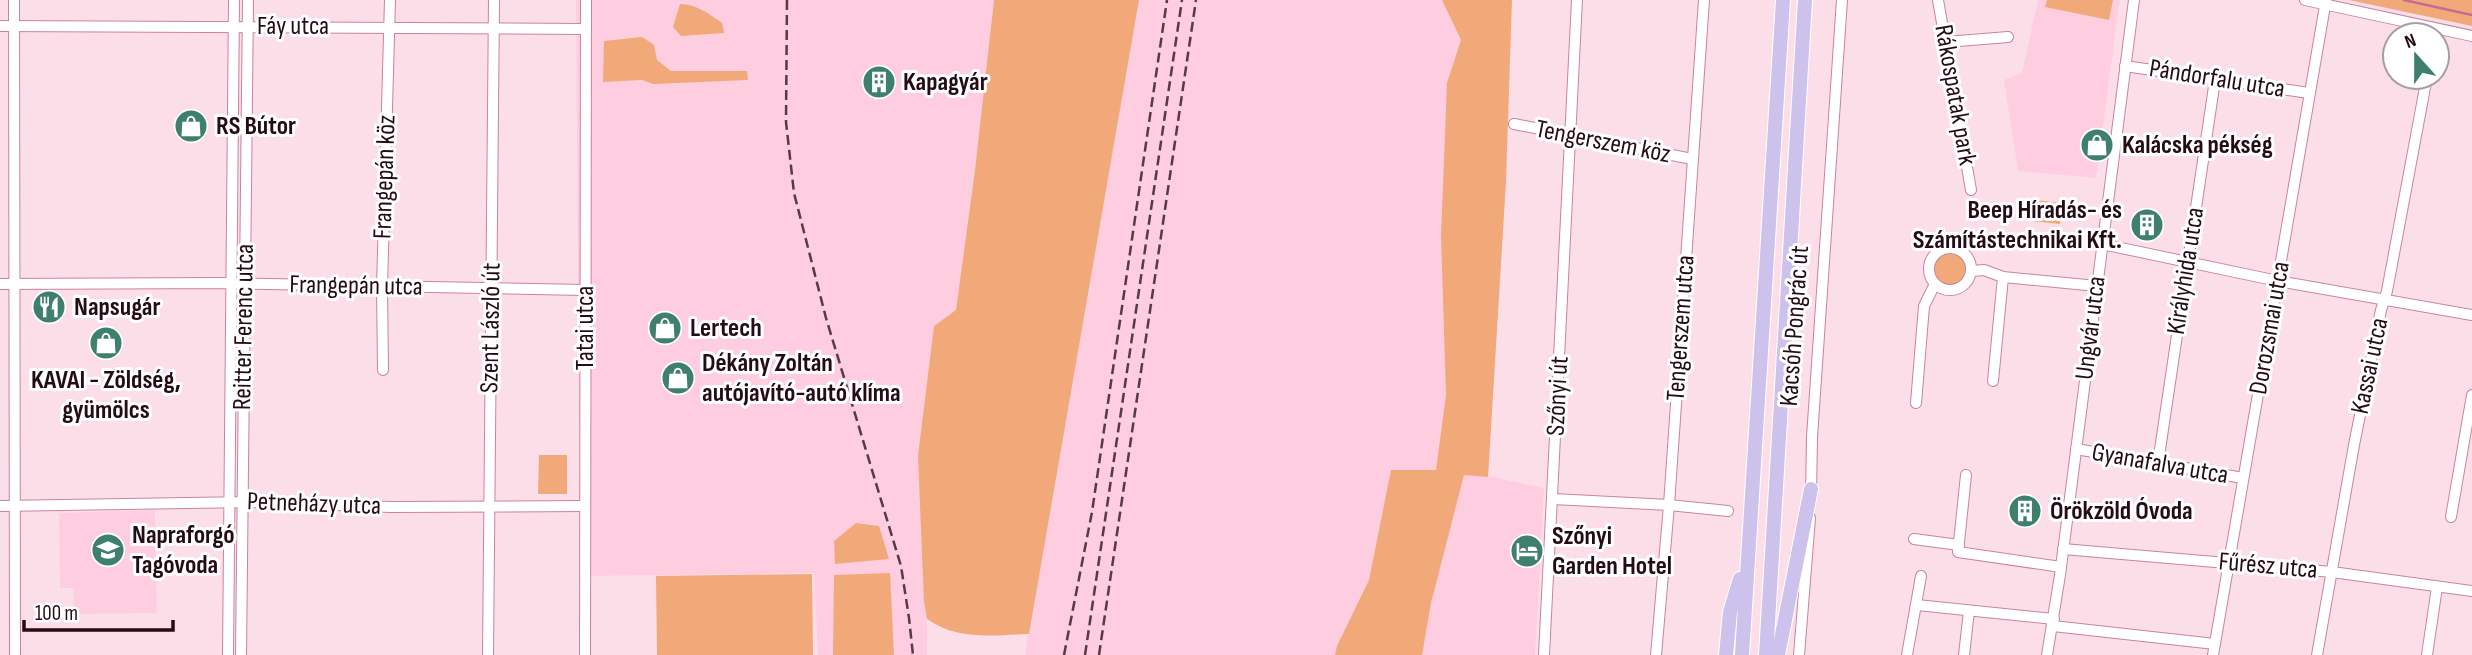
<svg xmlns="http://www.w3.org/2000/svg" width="2472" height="655" font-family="'Sofia Sans Condensed',sans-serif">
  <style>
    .built { fill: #fecee0 }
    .green { fill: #f1a97a }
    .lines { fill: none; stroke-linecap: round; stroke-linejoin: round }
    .stream { stroke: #c86b93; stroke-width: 2.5 }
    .minor-casing { stroke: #c7849f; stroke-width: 12 }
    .major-casing { stroke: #fff; stroke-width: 16 }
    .minor { stroke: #fff; stroke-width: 10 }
    .major { stroke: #ccc2ec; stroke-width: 14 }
    .rail { stroke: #553b46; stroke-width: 2.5; stroke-dasharray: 10 5; stroke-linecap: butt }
    .labels { text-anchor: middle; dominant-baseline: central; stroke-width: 6; stroke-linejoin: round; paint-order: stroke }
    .street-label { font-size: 26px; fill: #240b16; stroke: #fff }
    .poi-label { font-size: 26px; font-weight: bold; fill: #240b16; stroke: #fff; text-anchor: start }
  </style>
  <rect width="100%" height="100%" fill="#fcdee9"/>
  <g class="built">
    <path d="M576 0H994L975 170 956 311 934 326 924 602 927 619V655H818L814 573 580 576Z"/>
    <path d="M1139 0H1458L1506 181 1488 476 1544 488 1535 655H1025Z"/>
    <path d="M2038 0H2120L2096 178 2018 171 2004 80 2022 73Z"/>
    <path d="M155 510 157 613 74 614 73 588H60L59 513Z"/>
  </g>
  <g class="green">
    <path d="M994 0H1139L1029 634C993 635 958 641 927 619L924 602 918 456 934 326 956 310 975 170Z"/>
    <path d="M1442 0H1512L1506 181 1488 477 1464 475 1431 603 1422 655H1335L1337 646 1369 580 1391 470H1436L1446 395 1441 235 1447 83 1461 40Z"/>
    <path d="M2047 0H2113L2109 20 2045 7Z"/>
    <path d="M2349 0H2472V26Z"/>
    <path d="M680 4C697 4 709 14 722 23L724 33 681 36 673 27Z"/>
    <path d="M642 37 654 45 657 60 671 71H747L748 80 653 84 642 80 603 82 604 41Z"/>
    <path d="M2025 199 2063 203 2060 224 2023 220Z"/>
    <circle cx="1950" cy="268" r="17"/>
    <path d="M539 455H567V494H538Z"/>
    <path d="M856 523 879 526 889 559 835 564 834 541Z"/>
    <path d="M890 573 894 655H833L834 575Z"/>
    <path d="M812 574 813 655H657L656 576Z"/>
  </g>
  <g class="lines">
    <path class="stream" d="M2404 0 2472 15"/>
    <defs>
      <g id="minor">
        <path d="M14 0 15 655"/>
        <path d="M1938 0 1971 190"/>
        <path d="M2305 0 2472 36"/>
        <path d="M0 26 586 29"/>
        <path d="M1946 42 2008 37"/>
        <path d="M2125 66 2309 93"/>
        <path d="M1514 124 1692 159"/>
        <path d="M2102 244 2278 281 2472 315"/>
        <circle cx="1950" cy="269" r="21"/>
        <path d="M1972 271 1984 270 2003 277 2097 286"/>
        <path d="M0 284 221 283 585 290"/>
        <path d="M383 370 382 287 390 0"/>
        <path d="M1993 381 2003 277"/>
        <path d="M1916 403 1924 306 1935 284"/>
        <path d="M2076 449 2243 478"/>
        <path d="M2158 463 2215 80"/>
        <path d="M1966 475 1958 552 2061 567"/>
        <path d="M1811 495 1812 437 1842 0"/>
        <path d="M1553 499 1669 505 1728 511"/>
        <path d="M0 506 250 502 391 507 585 506"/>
        <path d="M2451 517 2472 395"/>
        <path d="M1914 539 1959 545"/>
        <path d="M2063 549 2332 572 2472 591"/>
        <path d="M1917 605 2054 619"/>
        <path d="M2053 626 2215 644"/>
        <path d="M228 655 234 0"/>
        <path d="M241 655 248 0"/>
        <path d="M488 655 494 0"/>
        <path d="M585 655 586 0"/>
        <path d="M1544 655 1577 0"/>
        <path d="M1656 655 1669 505 1704 0"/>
        <path d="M1799 655 1810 518"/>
        <path d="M1907 655 1921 576"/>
        <path d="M1964 655 1969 611"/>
        <path d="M2047 655 2060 575 2134 0"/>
        <path d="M2213 655 2326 0"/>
        <path d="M2317 655 2354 445 2381 310 2387 291 2427 77"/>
        <path d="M2427 655 2437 587"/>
      </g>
      <g id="major">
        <path d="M1726 655 1730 612 1740 579"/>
        <path d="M1742 655 1783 0"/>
        <path d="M1766 655 1805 0"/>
        <path d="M1778 655 1811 489"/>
      </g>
    </defs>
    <use href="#minor" class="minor-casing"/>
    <use href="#major" class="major-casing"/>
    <use href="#minor" class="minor"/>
    <use href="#major" class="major"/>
    <g class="rail">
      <path d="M787 0 786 122 794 193 826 318 901 566 909 618 913 655"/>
      <path d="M1064 655 1092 512 1167 0"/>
      <path d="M1085 655 1182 0"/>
      <path d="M1099 655 1196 0"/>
    </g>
  </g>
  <defs>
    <symbol id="building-disc" viewBox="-11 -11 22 22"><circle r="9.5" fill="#3f7f6e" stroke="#fff"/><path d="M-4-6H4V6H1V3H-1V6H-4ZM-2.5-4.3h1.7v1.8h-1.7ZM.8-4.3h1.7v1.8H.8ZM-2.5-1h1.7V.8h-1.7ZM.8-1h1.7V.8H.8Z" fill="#fff"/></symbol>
    <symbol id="shop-disc" viewBox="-11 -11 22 22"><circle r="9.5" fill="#3f7f6e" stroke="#fff"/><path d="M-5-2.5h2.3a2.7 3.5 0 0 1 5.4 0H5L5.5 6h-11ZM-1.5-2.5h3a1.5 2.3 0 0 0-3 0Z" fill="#fff"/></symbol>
    <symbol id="restaurant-disc" viewBox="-11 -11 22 22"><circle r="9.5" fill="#3f7f6e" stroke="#fff"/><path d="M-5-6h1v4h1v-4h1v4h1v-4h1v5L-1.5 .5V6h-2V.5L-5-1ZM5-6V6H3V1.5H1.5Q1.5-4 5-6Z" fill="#fff"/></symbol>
    <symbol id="school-disc" viewBox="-11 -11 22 22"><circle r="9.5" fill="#3f7f6e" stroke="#fff"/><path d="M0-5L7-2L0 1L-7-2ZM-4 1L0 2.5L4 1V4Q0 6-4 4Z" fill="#fff"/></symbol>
    <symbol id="hotel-disc" viewBox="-11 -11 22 22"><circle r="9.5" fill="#3f7f6e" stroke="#fff"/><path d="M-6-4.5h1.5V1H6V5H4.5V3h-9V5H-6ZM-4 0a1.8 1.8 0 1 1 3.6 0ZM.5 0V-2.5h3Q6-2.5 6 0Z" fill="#fff"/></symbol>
  </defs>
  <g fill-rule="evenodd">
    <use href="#building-disc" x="860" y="63" width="38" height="38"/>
    <use href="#shop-disc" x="172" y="107" width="38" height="38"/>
    <use href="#shop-disc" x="2078" y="126" width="38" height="38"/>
    <use href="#building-disc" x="2128" y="206" width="38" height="38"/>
    <use href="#restaurant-disc" x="30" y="288" width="38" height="38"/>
    <use href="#shop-disc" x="646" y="309" width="38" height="38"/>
    <use href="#shop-disc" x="87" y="324" width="38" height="38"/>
    <use href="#shop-disc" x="659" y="359" width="38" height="38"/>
    <use href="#building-disc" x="2006" y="492" width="38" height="38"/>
    <use href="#school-disc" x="89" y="531" width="38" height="38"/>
    <use href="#hotel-disc" x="1508" y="532" width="38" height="38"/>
  </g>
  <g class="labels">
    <g class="street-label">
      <text x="293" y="26">Fáy utca</text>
      <text transform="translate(2217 79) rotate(9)">Pándorfalu utca</text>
      <text transform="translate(1955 95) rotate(80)">Rákospatak park</text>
      <text transform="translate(1603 142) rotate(11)">Tengerszem köz</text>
      <text transform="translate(385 177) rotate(-88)">Frangepán köz</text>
      <text transform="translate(2186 271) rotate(-81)">Királyhida utca</text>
      <text transform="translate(356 286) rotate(1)">Frangepán utca</text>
      <text transform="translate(1795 326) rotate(-86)">Kacsóh Pongrác út</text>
      <text transform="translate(244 327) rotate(-89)">Reitter Ferenc utca</text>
      <text transform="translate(491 328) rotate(-89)">Szent László út</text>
      <text transform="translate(585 328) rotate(-90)">Tatai utca</text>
      <text transform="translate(1681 328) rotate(-86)">Tengerszem utca</text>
      <text transform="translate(2091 328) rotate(-83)">Ungvár utca</text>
      <text transform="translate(2270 328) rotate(-80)">Dorozsmai utca</text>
      <text transform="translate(2370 366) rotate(-78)">Kassai utca</text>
      <text transform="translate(1558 396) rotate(-87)">Szőnyi út</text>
      <text transform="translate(2160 464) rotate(10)">Gyanafalva utca</text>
      <text transform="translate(314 504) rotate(2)">Petneházy utca</text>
      <text transform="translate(2268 566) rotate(5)">Fűrész utca</text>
    </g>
    <g class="poi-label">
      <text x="903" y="82">Kapagyár</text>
      <text x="216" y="126">RS Bútor</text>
      <text x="2122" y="145">Kalácska pékség</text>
      <text x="2122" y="210" text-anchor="end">Beep Híradás- és<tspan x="2122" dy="30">Számítástechnikai Kft.</tspan></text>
      <text x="74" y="307">Napsugár</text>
      <text x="690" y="328">Lertech</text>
      <text x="702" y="363">Dékány Zoltán<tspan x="702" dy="30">autójavító-autó klíma</tspan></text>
      <text x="106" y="380" text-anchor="middle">KAVAI - Zöldség,<tspan x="106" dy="30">gyümölcs</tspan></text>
      <text x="2050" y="511">Örökzöld Óvoda</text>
      <text x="132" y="535">Napraforgó<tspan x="132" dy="30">Tagóvoda</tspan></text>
      <text x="1552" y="536">Szőnyi<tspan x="1552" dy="30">Garden Hotel</tspan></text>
    </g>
  </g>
  <g transform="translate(2416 56) rotate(339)"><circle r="33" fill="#ffffff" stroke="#a79da2" stroke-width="2"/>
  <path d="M0-5L12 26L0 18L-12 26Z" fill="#3f7f6e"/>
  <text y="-10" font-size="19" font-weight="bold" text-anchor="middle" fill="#240b16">N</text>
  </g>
  <path d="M24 620v10h149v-10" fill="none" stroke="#240b16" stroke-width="3.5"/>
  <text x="35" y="620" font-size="21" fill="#240b16" stroke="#ffffff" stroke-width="5" paint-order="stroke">100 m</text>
</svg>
